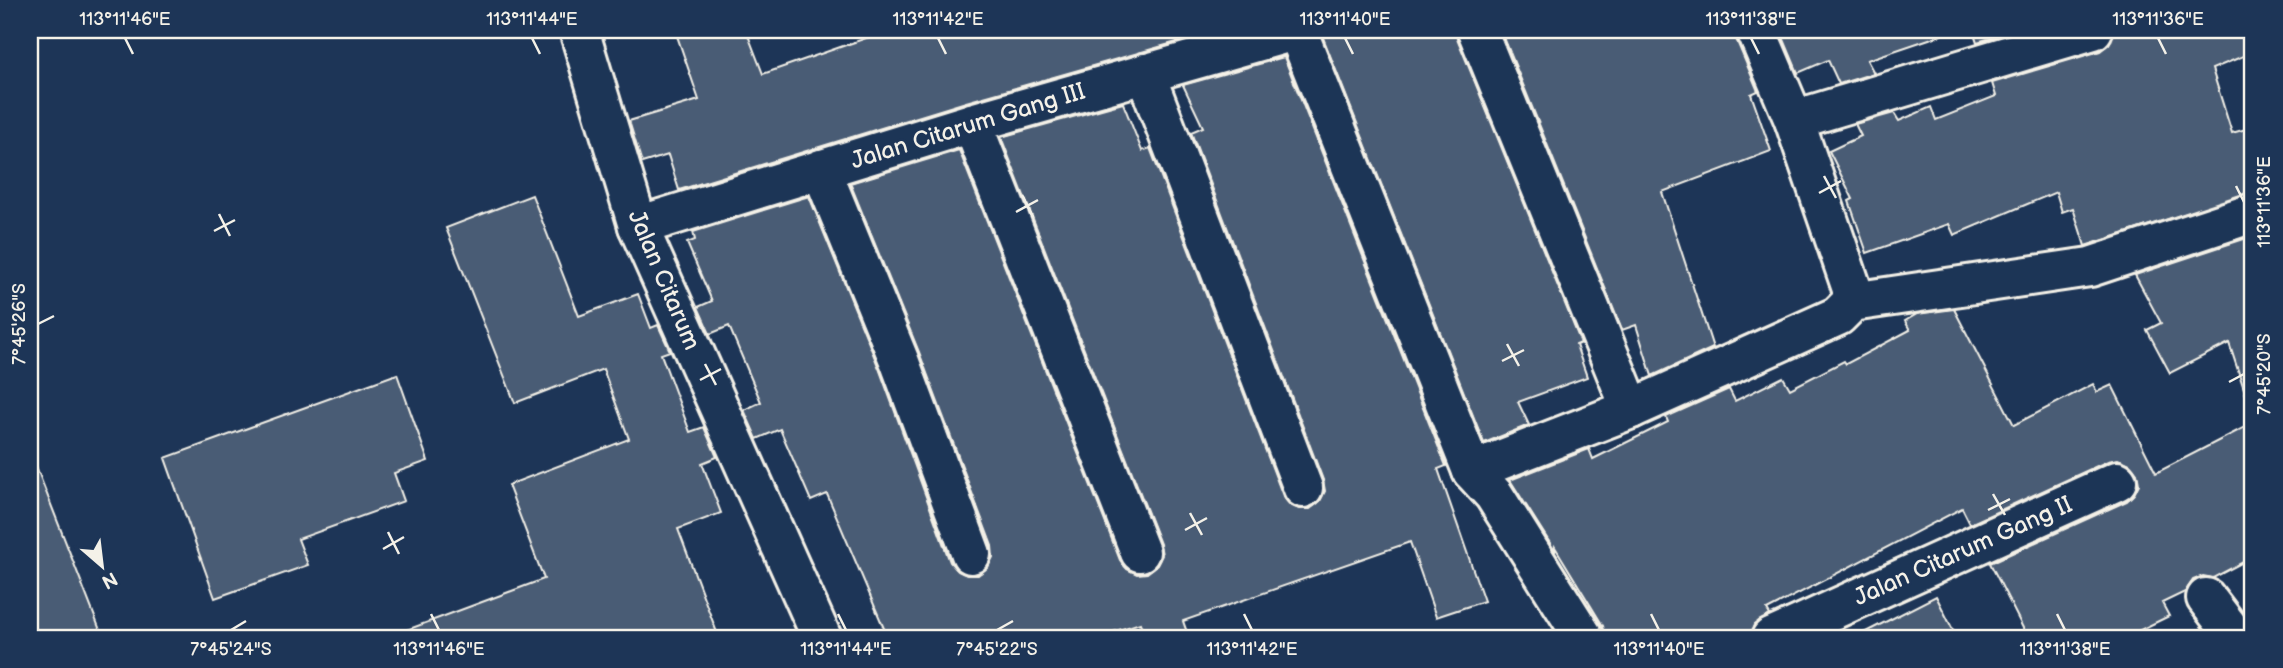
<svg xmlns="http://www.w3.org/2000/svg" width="2283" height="668" font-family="'Balsamiq Sans',sans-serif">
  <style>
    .building { fill: #485b74; stroke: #f4f1e8; stroke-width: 2 }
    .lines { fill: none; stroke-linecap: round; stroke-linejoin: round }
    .street-casing { stroke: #f4f1e8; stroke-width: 44 }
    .secondary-casing { stroke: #f4f1e8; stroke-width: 44 }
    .street { stroke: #1d3557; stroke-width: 38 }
    .secondary { stroke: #1d3557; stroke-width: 38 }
    .ticks { fill: none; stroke: #f4f1e8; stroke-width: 2.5 }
    .labels { text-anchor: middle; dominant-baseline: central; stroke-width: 5; stroke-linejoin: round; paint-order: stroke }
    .street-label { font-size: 24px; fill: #f4f1e8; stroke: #1d3557 }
    .neatline { fill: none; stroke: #f4f1e8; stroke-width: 2.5 }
    .ticks-label { font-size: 18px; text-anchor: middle; fill: #f4f1e8 }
  </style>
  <rect width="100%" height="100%" fill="#1d3557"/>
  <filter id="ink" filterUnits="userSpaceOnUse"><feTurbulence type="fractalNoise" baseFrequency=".0143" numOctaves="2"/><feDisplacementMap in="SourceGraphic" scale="14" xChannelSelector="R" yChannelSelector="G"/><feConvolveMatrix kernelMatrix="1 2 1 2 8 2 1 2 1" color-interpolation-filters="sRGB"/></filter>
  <g filter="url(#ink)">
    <g class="building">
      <path d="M675 30H746L763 74 889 30H1219L966 102 679 190 668 155 642 163 629 121 699 100Z"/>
      <path d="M1320 30H1456L1457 38 1581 343 1576 345 1587 377 1518 402 1529 425 1484 443Z"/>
      <path d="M1501 30H1735L1736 39 1758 91 1751 94 1771 151 1662 192 1713 348 1652 376 1636 325 1622 330Z"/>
      <path d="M1780 30H1940L1941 35 1867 60 1874 73 1839 84 1828 60 1798 73Z"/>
      <path d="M1973 30H2018L1977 42Z"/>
      <path d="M2114 30H2253V52L2212 69 2232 133 2253 127V192L2085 246 2073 208 2062 212 2056 192 1954 235 1949 224 1867 253 1849 201 1853 199 1829 151 1861 136 1855 124 1894 113 1899 121 1931 107 1936 120 1996 96 1992 83 2100 51 2109 44Z"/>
      <path d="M1284 57 1446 466 1438 469 1484 601 1436 617 1410 542 1183 621 1189 638H1146L1140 623 1095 638H888L827 494 811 501 780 429 757 439 744 410 761 402 729 326 710 334 698 307 712 301 687 243 695 240 693 232 809 196 879 368 950 562 958 571 967 575H978L988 567 993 557 992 546 919 352 850 183 959 150 1120 560 1127 569 1137 574 1147 573 1157 565 1162 555 1160 544 1001 137 1123 103 1142 151 1150 148 1283 496 1290 505 1299 509H1310L1320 501 1325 491 1323 480 1191 132 1203 127 1183 85Z"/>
      <path d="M532 195 579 316 638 294 651 328 658 325 670 351 661 354 690 432 704 427 717 457 702 463 721 513 678 529 719 638H394L393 635 544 579 508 485 629 439 603 369 515 403 446 228Z"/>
      <path d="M2253 236V397L2247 398 2229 343 2170 373 2147 330 2161 323 2135 275Z"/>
      <path d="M1954 309 2014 425 2093 384 2097 392 2112 385 2156 473 2253 423V557L2213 578 2203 576 2193 580 2185 592 2162 603 2169 616 2124 638H2028L1990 563 2127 501 2134 494 2139 484 2137 473 2130 464 2118 459 2108 461 1970 524 1962 508 1767 610 1770 615 1754 625 1750 638H1606L1603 626 1555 547V551L1510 480 1589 449 1593 459 1668 422 1666 417 1729 389 1735 401 1783 377 1790 389 1844 361 1846 364 1910 330 1905 321 1917 314Z"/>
      <path d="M397 374 428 461 394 473 404 501 298 539 308 565 215 598 165 458Z"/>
      <path d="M32 456 103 638H30V457Z"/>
      <path d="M1936 596 1957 638H1854Z"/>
    </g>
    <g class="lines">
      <defs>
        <g id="street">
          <path d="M1297 30 1472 471"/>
          <path d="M1477 30 1631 409"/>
          <path d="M1145 73 1303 488"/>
          <path d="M1794 120 2093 30"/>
          <path d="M972 123 1140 552"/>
          <path d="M821 169 899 360 971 554"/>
          <path d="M638 226 972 123 1298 30"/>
          <path d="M1852 302 2090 267 2253 213"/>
          <path d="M2206 598 2231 631 2234 638"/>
          <path d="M1584 638 1494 495 1472 471 1631 409 1838 316 1852 302V289L1794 120 1756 30"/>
          <path d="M1771 638 2117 481"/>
        </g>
        <path id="secondary" d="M579 30 638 226 822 638"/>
      </defs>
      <use href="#street" class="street-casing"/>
      <use href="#secondary" class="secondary-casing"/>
      <use href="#street" class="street"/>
      <use href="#secondary" class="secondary"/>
    </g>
  </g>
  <path class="ticks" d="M125 38 133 54M532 38 540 54M938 38 946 54M1345 38 1353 54M1751 38 1759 54M2158 38 2166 54M1824 176 1836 198M2236 186 2244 202M1819 193 1841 181M1022 195 1033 217M1016 212 1038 200M219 214 230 236M214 231 235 220M38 324 54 316M1507 344 1519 366M1502 361 1524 350M705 364 716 385M700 380 721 369M2229 382 2244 374M1993 494 2005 515M1988 510 2010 499M1190 513 1202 535M1185 530 1207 518M388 532 399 554M383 549 404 537M431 614 439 630M838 614 846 630M1244 614 1252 630M1651 614 1659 630M2057 614 2065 630M231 630 246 621M997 630 1013 621"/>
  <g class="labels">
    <g class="street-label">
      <text transform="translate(968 126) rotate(-17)">Jalan Citarum Gang III</text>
      <text transform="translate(664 280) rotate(67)">Jalan Citarum</text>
      <text transform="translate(1963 551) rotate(-24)">Jalan Citarum Gang II</text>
    </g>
  </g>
  <rect width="2283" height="668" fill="none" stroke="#1d3557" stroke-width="77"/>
  <g transform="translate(102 566) rotate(152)" stroke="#1d3557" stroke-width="5" paint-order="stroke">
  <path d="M0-5L12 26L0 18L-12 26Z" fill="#f4f1e8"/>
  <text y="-10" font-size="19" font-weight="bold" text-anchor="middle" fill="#f4f1e8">N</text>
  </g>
  <rect x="38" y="38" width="2206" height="592" class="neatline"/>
  <g class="ticks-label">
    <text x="125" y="25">113°11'46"E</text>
    <text x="532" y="25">113°11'44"E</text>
    <text x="938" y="25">113°11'42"E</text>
    <text x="1345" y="25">113°11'40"E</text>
    <text x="1751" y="25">113°11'38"E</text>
    <text x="2158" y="25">113°11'36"E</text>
    <text transform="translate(2264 202) rotate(-90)" y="6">113°11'36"E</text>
    <text transform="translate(19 324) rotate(-90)" y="6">7°45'26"S</text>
    <text transform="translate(2264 374) rotate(-90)" y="6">7°45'20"S</text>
    <text x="231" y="655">7°45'24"S</text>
    <text x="439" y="655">113°11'46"E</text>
    <text x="846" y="655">113°11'44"E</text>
    <text x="997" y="655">7°45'22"S</text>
    <text x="1252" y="655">113°11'42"E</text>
    <text x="1659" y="655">113°11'40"E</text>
    <text x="2065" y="655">113°11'38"E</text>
  </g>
</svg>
